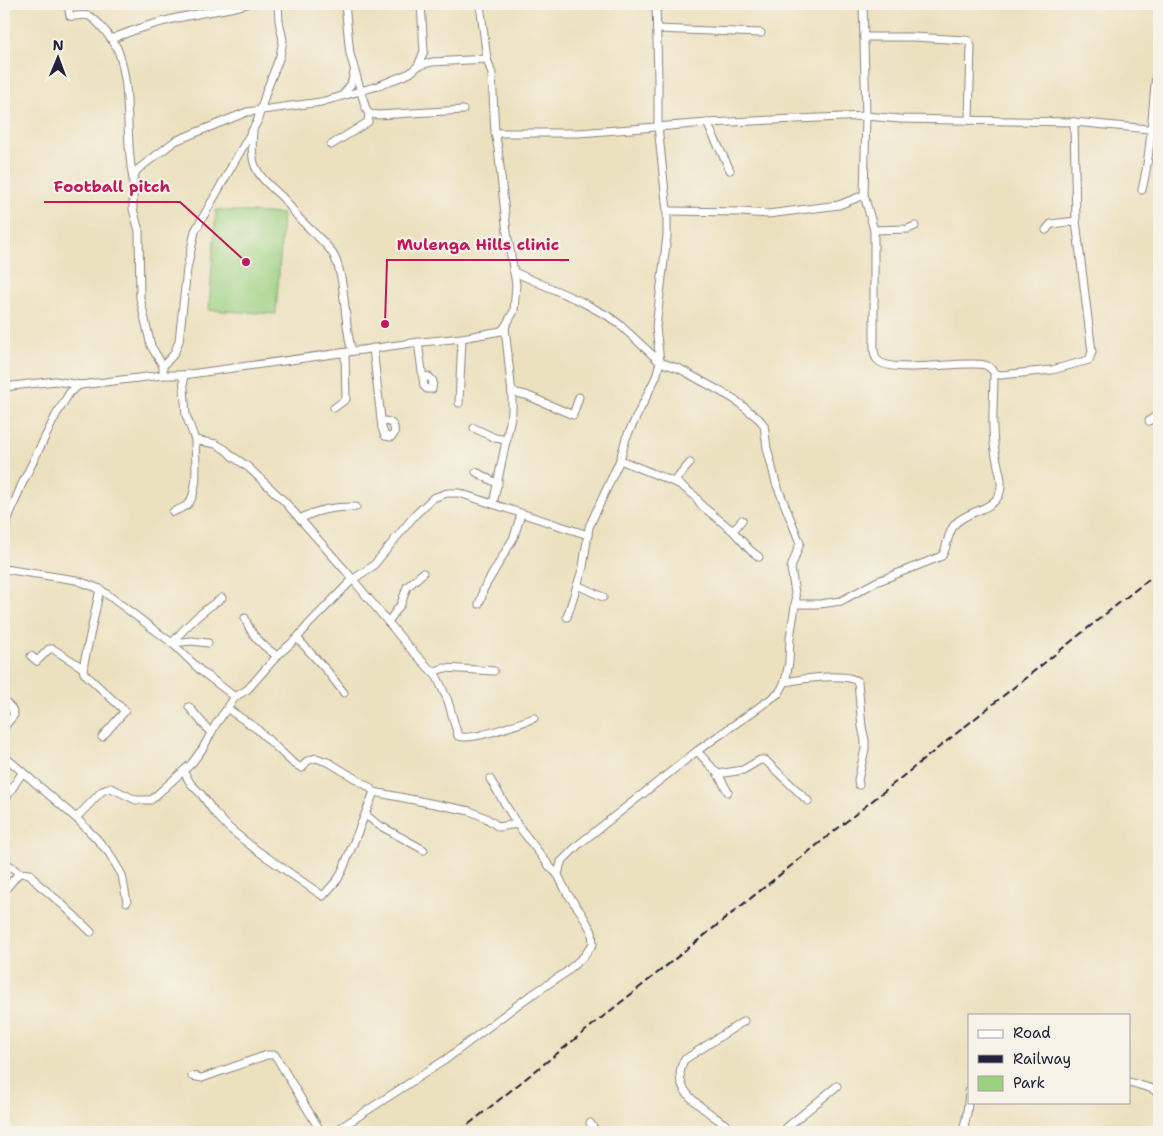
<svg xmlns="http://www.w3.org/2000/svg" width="1163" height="1136" font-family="'Shantell Sans',sans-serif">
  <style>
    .green { fill: #9cd182; stroke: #5f7a5e }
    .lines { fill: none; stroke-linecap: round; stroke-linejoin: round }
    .minor-casing { stroke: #87827d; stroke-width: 9 }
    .minor { stroke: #fff; stroke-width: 7 }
    .rail { stroke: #22223b; stroke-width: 2; stroke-dasharray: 8 4; stroke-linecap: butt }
    .leader { fill: none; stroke: #c2185b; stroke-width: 2 }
    .callout-dot { fill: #c2185b; stroke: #f7f3e8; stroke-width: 2 }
    .callout-label { font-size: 16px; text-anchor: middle; font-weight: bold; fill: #c2185b; stroke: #f7f3e8; stroke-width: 4.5; stroke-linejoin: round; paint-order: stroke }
  </style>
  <rect width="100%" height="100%" fill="#f7f3e8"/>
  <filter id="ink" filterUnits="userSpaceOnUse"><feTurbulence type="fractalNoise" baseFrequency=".02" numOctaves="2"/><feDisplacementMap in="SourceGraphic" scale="10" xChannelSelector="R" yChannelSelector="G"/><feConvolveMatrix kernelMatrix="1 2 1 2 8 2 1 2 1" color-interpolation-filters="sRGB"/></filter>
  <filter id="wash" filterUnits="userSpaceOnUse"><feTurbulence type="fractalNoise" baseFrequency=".0096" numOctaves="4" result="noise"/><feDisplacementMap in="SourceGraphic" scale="20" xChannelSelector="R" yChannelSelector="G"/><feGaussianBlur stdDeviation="1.12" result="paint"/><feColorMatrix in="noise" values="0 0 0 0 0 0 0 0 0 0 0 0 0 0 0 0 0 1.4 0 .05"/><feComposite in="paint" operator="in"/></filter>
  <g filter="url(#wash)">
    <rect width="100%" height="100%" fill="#ece1bf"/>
    <path class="green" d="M216 210 283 214 276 314 209 310Z"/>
  </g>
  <g filter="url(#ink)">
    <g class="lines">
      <defs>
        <g id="minor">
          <path d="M68 4 70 16C76 17 83 14 89 16 96 19 101 27 106 32 109 37 114 42 117 48 133 87 124 136 133 178"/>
          <path d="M345 4 350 54 366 109 369 114 378 115 463 110"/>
          <path d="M863 4 866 116 864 195 874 230V339C874 344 873 353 876 358 886 377 965 359 985 365 990 366 992 371 996 374L1001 375 1052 370 1089 360 1092 352 1076 221 1074 122"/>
          <path d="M657 29 761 33"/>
          <path d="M864 37H913L965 40 969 41 971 46 969 120"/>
          <path d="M111 39C138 28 168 19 197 14 214 11 230 9 247 4"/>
          <path d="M418 66 432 62 487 59"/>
          <path d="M343 95 351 84 354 72"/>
          <path d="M707 123 730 170"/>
          <path d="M253 132C252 143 251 156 255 166 260 179 273 188 282 197 289 204 293 211 299 218 309 229 322 239 331 251 347 273 343 324 352 351"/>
          <path d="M495 133H579L707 123 866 116 900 119 1074 122 1159 130"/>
          <path d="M331 145 368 122 369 114"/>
          <path d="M1142 190C1153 144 1152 97 1159 50"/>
          <path d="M667 211 741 212 768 214 839 205 864 195"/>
          <path d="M874 230 908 229 915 226"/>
          <path d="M1046 230 1051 224 1076 221"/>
          <path d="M514 272 580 301 608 316 619 324 660 362 680 369 734 399 759 419 764 425 767 448 776 483 800 543 791 568 796 600 790 638 789 662 785 682 779 693 697 751 578 845 561 862 558 875"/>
          <path d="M418 342 424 386 427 389H432L433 381 429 377 423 376"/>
          <path d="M373 348 382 428 385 436 391 437 394 434C396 425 391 421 382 421"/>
          <path d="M163 366 174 354 179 341 187 269 195 231 257 122 266 92 280 56 283 40 279 21 278 4"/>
          <path d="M163 375V366L151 346 140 298 139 231 133 209V178L137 170 175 141 247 112 321 102 378 86 410 73 418 66 424 51 421 4"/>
          <path d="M183 375 186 415 195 440 216 444 226 450 232 456 248 467 284 501 345 570 407 645 437 677 448 701 458 736C470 742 520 723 534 718"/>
          <path d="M4 387 55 381 80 385"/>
          <path d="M512 392 526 395 573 415 579 397"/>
          <path d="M459 403 462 338"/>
          <path d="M334 408 346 399 345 353"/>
          <path d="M1149 421 1159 413"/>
          <path d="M474 428 495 438 507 440"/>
          <path d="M620 460 679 484 695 496 702 506 733 531 750 550 759 557"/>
          <path d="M476 472 498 484"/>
          <path d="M674 482 690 463"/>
          <path d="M493 504 512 412V394L505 327"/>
          <path d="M173 512C177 510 183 508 187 505 200 494 195 456 195 440"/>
          <path d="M300 519C318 509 335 507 356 507"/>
          <path d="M4 529 21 486 56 415 70 392 80 385 163 375H183L412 343 462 338 501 331 505 327 514 311 516 284 507 233 498 148 495 133 492 74 487 59 480 4"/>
          <path d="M733 531 742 520"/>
          <path d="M4 569 76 580 100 589 172 643 201 671 235 697"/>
          <path d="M577 585 603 597"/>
          <path d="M100 589 83 668 84 673 125 711 102 737"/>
          <path d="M479 604 482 596 483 590 514 537 521 514"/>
          <path d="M795 604H820L841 601 876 582 942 556C948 546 947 533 955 524 966 511 991 511 999 495 1004 484 999 472 997 461 990 433 994 402 994 373"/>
          <path d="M567 617 583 567 589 527 620 460 626 438 656 377 660 362 656 327 667 236V211L658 126V78L656 4"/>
          <path d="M245 618C251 636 262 645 277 656"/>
          <path d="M388 622 401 604 407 587 423 573"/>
          <path d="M297 638 328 672 344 693"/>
          <path d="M172 643C186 626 203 610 222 598"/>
          <path d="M172 643 192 641 208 643"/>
          <path d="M31 656 37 661 49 649H53L83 668"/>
          <path d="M433 672 444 668 494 671"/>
          <path d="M785 682C800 679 847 672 858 682L862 727 865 740V749L858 780 859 785"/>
          <path d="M4 700 12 709 14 715 4 727"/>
          <path d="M189 707 211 733"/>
          <path d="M697 751 718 774 728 792"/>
          <path d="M4 756 76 818 95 837 109 853 122 875 127 902"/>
          <path d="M183 771 191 784 201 794 214 812 229 828 255 849 323 896 338 879 343 869 374 792 369 787 330 763 316 758 307 761 302 768 293 763 257 729 228 709"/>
          <path d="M718 774 743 770 760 760H765L808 801"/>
          <path d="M490 779 517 824"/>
          <path d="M4 801 22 773"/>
          <path d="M366 815 377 824 424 850"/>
          <path d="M76 818 102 791 111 788 136 800H151L192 763 203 748 216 724 235 697 248 689 277 656 297 638 309 624 352 580 373 566 415 515 433 498 447 493H459L588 535"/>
          <path d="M4 861 19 873 4 891"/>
          <path d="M19 873 30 874 37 883 63 905 91 932"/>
          <path d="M192 1076 202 1078 267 1055H275L321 1132"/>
          <path d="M1129 1082 1153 1089 1159 1094"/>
          <path d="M590 1123 596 1132"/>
          <path d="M334 1132 445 1060 524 1000 565 973 584 956 593 944 592 932 582 914 567 893 558 875 550 867 517 824 499 827 486 818 470 811 374 792"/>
          <path d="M716 1132 725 1124"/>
          <path d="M734 1132C715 1113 666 1095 684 1060L744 1021"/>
          <path d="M784 1132 786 1128 837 1086"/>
          <path d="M963 1132 967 1113 969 1091"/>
        </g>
      </defs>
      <use href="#minor" class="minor-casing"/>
      <use href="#minor" class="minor"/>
      <path class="rail" d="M459 1132 1159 571"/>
    </g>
  </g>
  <path class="leader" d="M246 262L180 202H44M385 324L387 260H569"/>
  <g class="callout-dot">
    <circle cx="246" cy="262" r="5"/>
    <circle cx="385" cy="324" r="5"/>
  </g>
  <g class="callout-label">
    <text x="112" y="192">Football pitch</text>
    <text x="478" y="250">Mulenga Hills clinic</text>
  </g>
  <rect width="1163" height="1136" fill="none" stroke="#f7f3e8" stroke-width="20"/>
  <rect x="968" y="1014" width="162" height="90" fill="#f7f3e8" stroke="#a29fa3"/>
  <rect x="978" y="1030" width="25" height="8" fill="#ffffff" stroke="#a29fa3"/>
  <text x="1013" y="1038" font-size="15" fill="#22223b">Road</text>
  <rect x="978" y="1055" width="25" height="8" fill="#22223b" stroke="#a29fa3"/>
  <text x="1013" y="1064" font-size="15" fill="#22223b">Railway</text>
  <rect x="978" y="1076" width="25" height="15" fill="#9cd182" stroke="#a29fa3"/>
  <text x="1013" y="1088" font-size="15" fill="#22223b">Park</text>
  <g transform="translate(58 58) rotate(1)" stroke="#f7f3e8" stroke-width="4" paint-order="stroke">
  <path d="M0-4L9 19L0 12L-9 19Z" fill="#22223b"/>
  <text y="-8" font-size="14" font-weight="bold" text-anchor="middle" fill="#22223b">N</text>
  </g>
</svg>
